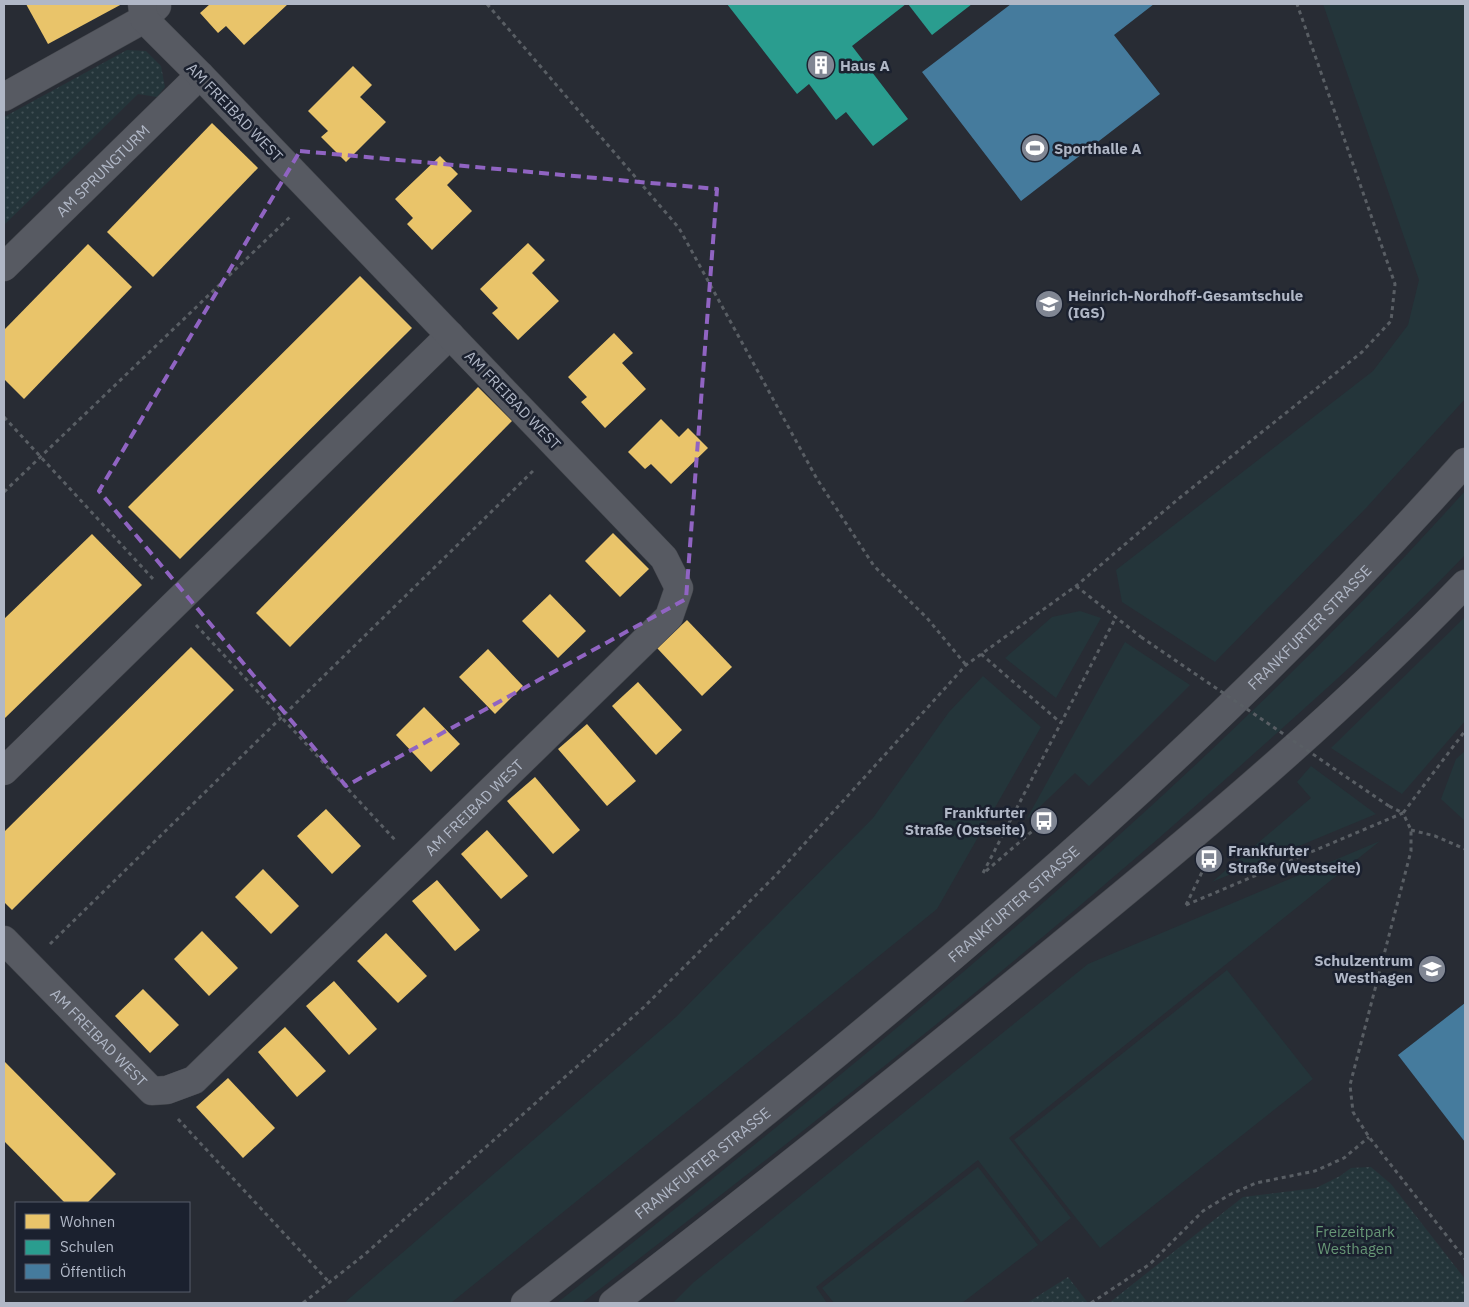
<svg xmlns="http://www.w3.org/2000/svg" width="1469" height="1307" font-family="'IBM Plex Sans',sans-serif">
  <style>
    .green { fill: #24353a }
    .park { fill: url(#park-dots) }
    .homes { fill: #e9c46a }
    .schools { fill: #2a9d8f }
    .public { fill: #457b9d }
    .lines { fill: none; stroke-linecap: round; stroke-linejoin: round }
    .minor-casing { stroke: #44474d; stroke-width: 29 }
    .path { stroke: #595e64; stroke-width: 3; stroke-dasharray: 4 4; stroke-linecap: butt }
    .minor { stroke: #575a62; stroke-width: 28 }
    .path-bridge { stroke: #595e64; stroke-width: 3; stroke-dasharray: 4 4; stroke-linecap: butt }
    .marked { fill: none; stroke: #9064c2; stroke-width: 4; stroke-dasharray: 10 6; stroke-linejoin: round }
    .labels { text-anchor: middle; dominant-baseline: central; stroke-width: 5; stroke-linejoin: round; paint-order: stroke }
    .poi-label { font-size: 15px; font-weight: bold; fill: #b0b7c6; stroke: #1b212f; text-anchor: start }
    .street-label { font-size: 15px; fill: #b0b7c6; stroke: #1b212f }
    .park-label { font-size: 15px; fill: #679776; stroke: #1b212f }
  </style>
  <defs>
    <pattern id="park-dots" width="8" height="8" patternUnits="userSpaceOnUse" patternTransform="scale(1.25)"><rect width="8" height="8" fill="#24353a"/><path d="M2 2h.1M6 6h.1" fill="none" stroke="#415055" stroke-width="1.8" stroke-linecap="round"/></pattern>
  </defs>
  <rect width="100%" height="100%" fill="#282c34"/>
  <g class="green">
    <path d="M1323 4H1465V399L1366 508 1215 662 1122 602 1116 570 1373 371 1408 325 1419 280Z"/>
    <path d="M1465 491V555C1397 626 1323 692 1249 758 1036 951 809 1127 582 1303H557C875 1050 1193 794 1465 491Z"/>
    <path d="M1080 611 1101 618 1056 698 1005 658 1052 617Z"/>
    <path d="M1465 617V721L1402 794 1331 748Z"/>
    <path d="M1125 642 1190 685 1089 786 1075 773 1026 820Z"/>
    <path d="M983 676 1041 727 937 909 451 1303H344L676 1017 873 818 949 712Z"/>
    <path d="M1465 751V821L1441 799 1456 759Z"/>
    <path d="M1311 766 1376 814 1212 882 1311 798 1297 782Z"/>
    <path d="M1380 841 1009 1138 1071 1218 1041 1242 978 1160 816 1287 827 1303H673L694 1282 1088 964Z"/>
    <path d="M1227 970 1313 1079 1100 1248 1014 1140Z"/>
    <path d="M978 1167 1038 1245 962 1303H834L822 1288Z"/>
  </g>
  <g class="park">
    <path d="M127 50 146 51 161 66 165 87 157 97 138 94 4 225V117Z"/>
    <path d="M1371 1167 1391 1184 1465 1279V1303H1109L1243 1197 1316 1188 1340 1176 1351 1168Z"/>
    <path d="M1068 1277 1088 1303H1027Z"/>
  </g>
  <g class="homes">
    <path d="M26 4H122L48 44Z"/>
    <path d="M210 4H288L244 45 226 26 218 33 200 13Z"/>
    <path d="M353 66 372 85 360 97 386 122 346 162 321 137 328 131 308 111Z"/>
    <path d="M212 123 258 168 153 277 107 232Z"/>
    <path d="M440 156 458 174 447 185 472 211 432 250 407 224 413 218 395 199Z"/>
    <path d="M528 243 545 260 532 273 559 301 518 340 492 313 498 308 480 289Z"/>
    <path d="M88 244 132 287 24 399 4 379V330Z"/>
    <path d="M360 276 412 328 180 559 128 507Z"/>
    <path d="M614 333 633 353 622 363 646 389 605 428 581 402 587 397 568 377Z"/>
    <path d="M478 387 512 421 290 647 256 613Z"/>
    <path d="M661 419 679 437 688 428 708 448 671 484 651 464 645 469 628 452Z"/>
    <path d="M613 533 649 569 620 597 585 561Z"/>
    <path d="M92 534 142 585 4 719V619Z"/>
    <path d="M550 594 586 631 558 658 522 621Z"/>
    <path d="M687 620 732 667 702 696 657 648Z"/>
    <path d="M191 647 234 690 12 910 4 902V832Z"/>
    <path d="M488 649 523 686 495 714 459 677Z"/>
    <path d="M638 682 682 730 656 755 612 706Z"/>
    <path d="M424 707 460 744 431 772 396 735Z"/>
    <path d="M587 724 636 781 607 806 558 749Z"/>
    <path d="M535 777 580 830 553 854 507 801Z"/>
    <path d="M326 809 361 846 332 874 297 836Z"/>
    <path d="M487 830 528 876 501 899 461 854Z"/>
    <path d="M263 869 299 906 271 934 235 897Z"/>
    <path d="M437 880 480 930 455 951 412 901Z"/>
    <path d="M202 931 238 968 209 996 174 959Z"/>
    <path d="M386 933 427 976 398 1003 357 961Z"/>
    <path d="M334 981 377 1029 349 1055 306 1006Z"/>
    <path d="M143 989 179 1025 150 1053 115 1016Z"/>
    <path d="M285 1027 326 1071 297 1097 258 1052Z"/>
    <path d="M4 1061 116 1174 87 1203H65L4 1141Z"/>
    <path d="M228 1078 275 1128 243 1158 196 1107Z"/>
  </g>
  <g class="schools">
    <path d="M727 4H906L852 46 908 119 873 146 846 112 836 120 809 84 797 94Z"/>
    <path d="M908 4H972L932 35Z"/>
  </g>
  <g class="public">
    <path d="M1011 4H1154L1114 35 1160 94 1021 201 922 72Z"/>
    <path d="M1465 1003V1142L1398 1055Z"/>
  </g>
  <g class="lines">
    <defs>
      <g id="minor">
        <path d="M4 97 144 19 157 6"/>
        <path id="s1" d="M4 267 200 75"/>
        <path d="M4 771 450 335"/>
        <path id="s2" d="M4 940 152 1091 167 1090 194 1080 669 617 679 588 664 558 200 75 144 19 142 4"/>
        <path id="s3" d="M525 1303C856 1044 1185 777 1465 462"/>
        <path d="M613 1303C762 1188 910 1069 1055 950 1197 834 1338 716 1465 584"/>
      </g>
    </defs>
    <use href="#minor" class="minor-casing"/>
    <g class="path">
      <path d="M487 4 679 228 817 479 874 566 927 618 966 665"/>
      <path d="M4 417 154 580"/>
      <path d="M4 492 292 215"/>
      <path d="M1076 586 1141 637"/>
      <path d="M196 625 396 841"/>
      <path d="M981 654 1061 723"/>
      <path d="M1389 806 1403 813 1465 731"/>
      <path d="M1411 830 1435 836 1465 849"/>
      <path d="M986 871 1044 821"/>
      <path d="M983 873 1116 617"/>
      <path d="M1186 905 1403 813 1411 830V851L1350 1085 1353 1112 1369 1137 1465 1259"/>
      <path d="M1186 905 1204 868"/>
      <path d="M50 944 535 469"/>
      <path d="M178 1119 329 1282"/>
      <path d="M303 1303 364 1255 644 1007 777 874 966 665 1076 586 1177 500 1362 352 1391 321 1395 284 1297 4"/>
      <path d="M1091 1303 1150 1264 1203 1211 1229 1195 1256 1183 1315 1171 1344 1158 1369 1137"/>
    </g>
    <use href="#minor" class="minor"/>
    <path class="path-bridge" d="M1141 637 1389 806"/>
  </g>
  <path class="marked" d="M300 151 717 189 686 599 346 786 99 491Z"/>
  <defs>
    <symbol id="building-disc" viewBox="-11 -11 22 22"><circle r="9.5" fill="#808693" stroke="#1b212f"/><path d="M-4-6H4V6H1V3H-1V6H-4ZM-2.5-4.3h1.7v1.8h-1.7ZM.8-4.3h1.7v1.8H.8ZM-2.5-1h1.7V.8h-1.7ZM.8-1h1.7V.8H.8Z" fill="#fff"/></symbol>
    <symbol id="stadium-disc" viewBox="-11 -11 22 22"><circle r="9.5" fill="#808693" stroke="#1b212f"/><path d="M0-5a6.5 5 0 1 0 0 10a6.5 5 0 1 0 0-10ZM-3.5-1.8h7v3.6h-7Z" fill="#fff"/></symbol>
    <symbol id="school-disc" viewBox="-11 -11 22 22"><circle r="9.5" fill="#808693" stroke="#1b212f"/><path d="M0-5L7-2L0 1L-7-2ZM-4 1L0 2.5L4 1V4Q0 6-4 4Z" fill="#fff"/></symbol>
    <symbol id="bus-disc" viewBox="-11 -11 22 22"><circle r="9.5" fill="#808693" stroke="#1b212f"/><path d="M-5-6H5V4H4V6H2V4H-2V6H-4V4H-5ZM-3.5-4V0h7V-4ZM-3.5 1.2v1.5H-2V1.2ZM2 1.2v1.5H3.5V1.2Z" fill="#fff"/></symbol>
  </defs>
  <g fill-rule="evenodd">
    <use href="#building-disc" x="805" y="49" width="32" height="32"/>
    <use href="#stadium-disc" x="1019" y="132" width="32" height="32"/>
    <use href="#school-disc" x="1033" y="288" width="32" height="32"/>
    <use href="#bus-disc" x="1028" y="805" width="32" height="32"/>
    <use href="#bus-disc" x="1193" y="843" width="32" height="32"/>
    <use href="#school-disc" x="1416" y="953" width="32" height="32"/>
  </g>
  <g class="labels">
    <g class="poi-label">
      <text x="840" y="65">Haus A</text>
      <text x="1054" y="148">Sporthalle A</text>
      <text x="1068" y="295">Heinrich-Nordhoff-Gesamtschule<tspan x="1068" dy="17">(IGS)</tspan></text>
      <text x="1025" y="812" text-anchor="end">Frankfurter<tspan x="1025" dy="17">Straße (Ostseite)</tspan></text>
      <text x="1228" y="850">Frankfurter<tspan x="1228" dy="17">Straße (Westseite)</tspan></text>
      <text x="1413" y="960" text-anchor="end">Schulzentrum<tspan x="1413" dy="17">Westhagen</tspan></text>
    </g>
    <g class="street-label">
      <text transform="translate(235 112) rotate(46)">AM FREIBAD WEST</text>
      <text stroke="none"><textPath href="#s1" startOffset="138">AM SPRUNGTURM</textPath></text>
      <text transform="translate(513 400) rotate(46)">AM FREIBAD WEST</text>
      <text stroke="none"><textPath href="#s3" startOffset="1036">FRANKFURTER STRASSE</textPath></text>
      <text stroke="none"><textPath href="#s2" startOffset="646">AM FREIBAD WEST</textPath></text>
      <text stroke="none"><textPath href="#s3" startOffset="631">FRANKFURTER STRASSE</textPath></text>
      <text stroke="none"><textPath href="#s2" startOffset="136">AM FREIBAD WEST</textPath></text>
      <text stroke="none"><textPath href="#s3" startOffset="226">FRANKFURTER STRASSE</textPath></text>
    </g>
    <g class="park-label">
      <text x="1355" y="1231">Freizeitpark<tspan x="1355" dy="17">Westhagen</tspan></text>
    </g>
  </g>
  <rect width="1469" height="1307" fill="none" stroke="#b0b7c6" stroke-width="10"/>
  <rect x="15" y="1202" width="175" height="90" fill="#1b212f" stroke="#575d6b"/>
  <rect x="25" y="1214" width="25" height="15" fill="#e9c46a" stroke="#575d6b"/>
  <text x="60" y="1227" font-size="15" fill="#b0b7c6">Wohnen</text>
  <rect x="25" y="1240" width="25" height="15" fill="#2a9d8f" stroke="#575d6b"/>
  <text x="60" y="1252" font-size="15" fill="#b0b7c6">Schulen</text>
  <rect x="25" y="1264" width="25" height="15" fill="#457b9d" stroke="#575d6b"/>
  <text x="60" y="1277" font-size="15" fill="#b0b7c6">Öffentlich</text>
</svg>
